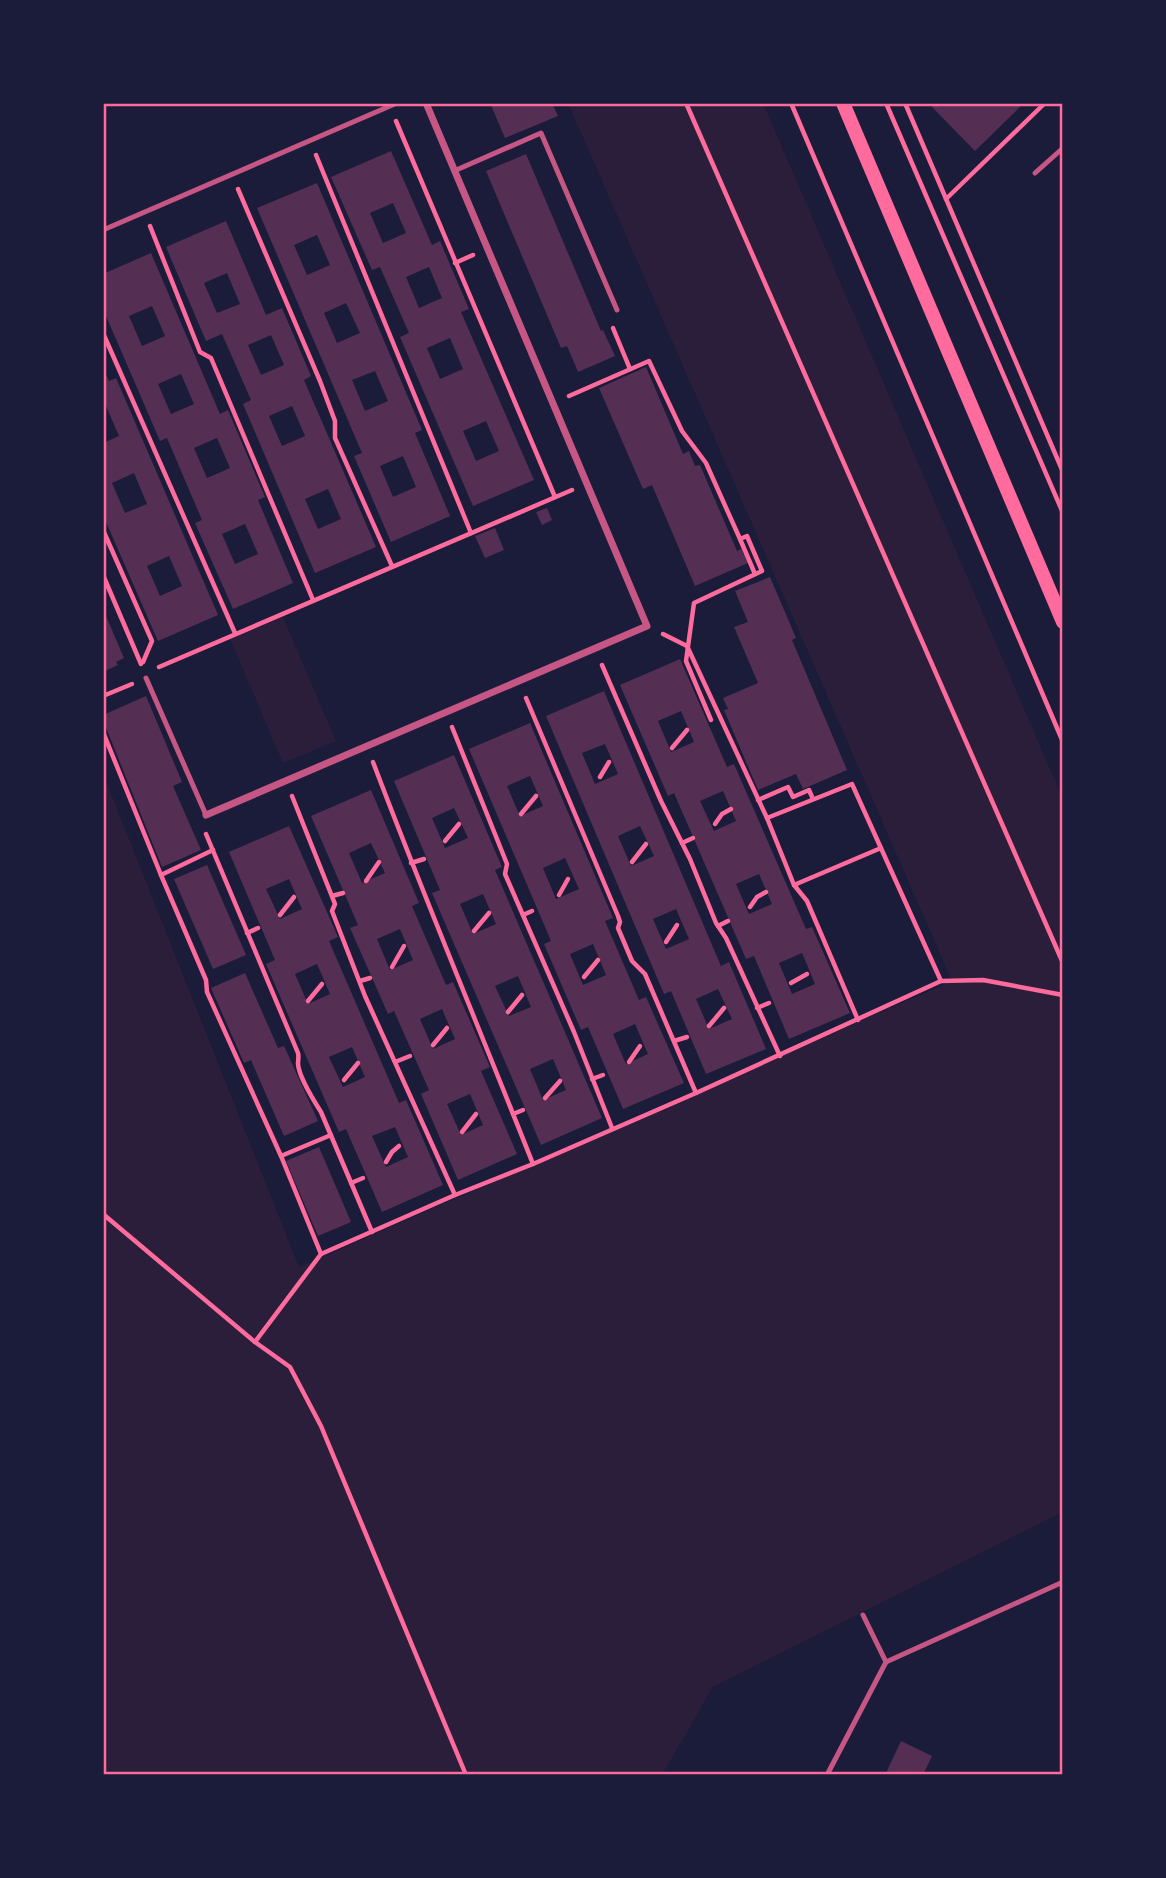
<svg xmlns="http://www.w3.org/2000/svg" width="1166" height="1878" font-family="'Nunito Sans',sans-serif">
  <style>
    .green { fill: #2a1e3b }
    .building { fill: #542f53; fill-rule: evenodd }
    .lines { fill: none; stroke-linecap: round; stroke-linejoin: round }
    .path { stroke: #ff6b9d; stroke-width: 4.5 }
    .service { stroke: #c65784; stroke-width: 5 }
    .minor { stroke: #c65784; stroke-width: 7 }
    .secondary { stroke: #ff6b9d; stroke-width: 14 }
    .neatline { fill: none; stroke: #ff6b9d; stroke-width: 2.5 }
  </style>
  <rect width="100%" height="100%" fill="#1b1b3a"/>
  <g class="green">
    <path d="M568 103H763L1063 799V1512L713 1687 662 1775H103V773L299 1267 952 981Z"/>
    <path d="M283 617 336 741 283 763 230 639Z"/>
  </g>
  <g class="building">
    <path d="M490 103H552L558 116 505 138Z"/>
    <path d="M935 103H1024L975 151 932 107Z"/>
    <path d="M391 151 432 245 440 241 469 309 461 312 534 480 473 506 400 337 409 333 380 267 372 270 331 177ZM393 203 406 233 383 243 370 213ZM429 267 442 298 419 308 406 277ZM450 338 463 369 440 379 427 348ZM486 421 499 451 476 461 463 431Z"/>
    <path d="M526 154 601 331 603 330 615 356 578 372 567 346 561 348 486 171Z"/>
    <path d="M317 183 422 430 415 433 450 516 391 542 354 456 362 453 257 208ZM317 235 330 265 307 275 294 245ZM346 303 360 333 337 343 324 313ZM375 371 388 401 365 411 352 380ZM403 456 416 487 393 497 380 466Z"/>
    <path d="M226 221 266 315 282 308 311 376 304 380 376 547 315 573 243 404 251 400 222 334 206 341 166 247ZM227 273 240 304 217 313 204 283ZM271 335 284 365 261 375 248 345ZM292 406 305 436 282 446 269 416ZM328 489 341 519 318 529 305 499Z"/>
    <path d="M151 253 220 414 228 410 265 497 258 500 293 583 233 609 195 523 202 520 167 438 160 441 103 309V274ZM152 306 165 336 142 346 129 316ZM181 374 194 404 171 414 158 384ZM217 438 230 468 207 478 194 448ZM245 524 258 554 235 564 222 534Z"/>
    <path d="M646 367 683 454 689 451 695 466 700 465 737 551 741 549 748 563 695 586 652 485 643 489 599 388Z"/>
    <path d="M103 369 109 381 116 378 218 615 158 641 103 515V443L119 436 106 406 103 407ZM134 473 147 504 125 513 112 483ZM169 556 182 586 160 596 147 566Z"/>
    <path d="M547 508 552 520 542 525 536 512Z"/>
    <path d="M495 528 504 550 485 558 475 536Z"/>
    <path d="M770 577 796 638 792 640 847 770 803 789 796 774 758 790 724 710 728 709 723 698 758 683 734 627 748 622 735 591Z"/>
    <path d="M103 609 124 658 116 662 118 665 103 672Z"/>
    <path d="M680 659 727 767 734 764 806 929 812 927 850 1013 789 1039 754 956 746 959 674 793 668 796 620 685ZM681 711 694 742 671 752 658 721ZM723 791 736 821 714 831 700 801ZM759 874 772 904 749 914 736 884ZM802 953 815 984 792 994 779 963Z"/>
    <path d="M604 691 721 966 729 962 766 1049 706 1074 671 991 664 994 546 716ZM605 744 618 774 595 784 582 753ZM640 826 654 856 631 866 618 836ZM676 909 689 939 666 949 653 919ZM718 989 732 1019 709 1029 696 999Z"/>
    <path d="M146 696 182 782 173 786 201 850 162 867 103 720V715Z"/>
    <path d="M530 723 613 918 605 921 639 1000 646 997 684 1083 623 1109 588 1027 581 1030 544 944 551 941 469 749ZM530 776 543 806 520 816 507 786ZM565 858 579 889 556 899 543 868ZM593 944 606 975 583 985 570 954ZM635 1024 648 1054 626 1064 613 1034Z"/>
    <path d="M454 755 502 867 495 870 602 1118 541 1145 432 893 440 890 394 781ZM454 808 468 838 445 848 432 818ZM483 894 496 924 473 934 460 904ZM518 976 531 1007 509 1016 495 986ZM553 1059 566 1090 543 1100 530 1069Z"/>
    <path d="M371 790 419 903 412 906 446 985 453 982 490 1067 481 1071 517 1154 458 1180 421 1094 429 1090 394 1011 388 1014 350 928 358 925 311 816ZM371 843 385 873 362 883 349 853ZM400 929 413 960 390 970 377 939ZM442 1009 455 1039 433 1049 420 1019ZM470 1094 483 1125 461 1135 447 1104Z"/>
    <path d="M289 826 338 937 329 941 399 1103 406 1100 443 1185 382 1212 346 1129 339 1132 266 964 275 960 229 852ZM289 879 302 909 280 919 266 889ZM317 964 330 994 308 1004 295 974ZM352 1047 365 1077 343 1087 329 1057ZM395 1127 408 1157 386 1167 372 1136Z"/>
    <path d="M207 865 246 955 213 969 174 879Z"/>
    <path d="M245 973 278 1048 284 1046 318 1121 284 1136 251 1060 244 1063 211 988Z"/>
    <path d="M319 1147 351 1222 318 1236 286 1161Z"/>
    <path d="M901 1741 932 1756 923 1775H885Z"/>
  </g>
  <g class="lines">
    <g class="path">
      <path d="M686 103 1063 963"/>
      <path d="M791 103 1063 742"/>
      <path d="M886 103 1063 513"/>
      <path d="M905 103 1063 472"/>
      <path d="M396 121 555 497"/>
      <path d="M316 155 471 533"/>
      <path d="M238 189 320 381 335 421V438L392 566"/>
      <path d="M946 199 1045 103"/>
      <path d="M150 226 200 352 211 358 313 600"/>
      <path d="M455 263 473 255"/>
      <path d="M613 328 630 369"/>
      <path d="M103 333 235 633"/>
      <path d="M569 396 649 361 682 431 706 463 740 539 747 536 762 571 694 603 686 661 711 720"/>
      <path d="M103 530 152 641 143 662"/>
      <path d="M740 539 755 574"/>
      <path d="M103 575 141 664"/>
      <path d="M663 634 687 646 767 818 852 784 941 981 983 980 1063 995"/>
      <path d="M602 665 661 801 690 859 716 923 726 938 780 1056"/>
      <path d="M159 667 572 490"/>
      <path d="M103 696 132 684"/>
      <path d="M526 698 618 916 620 922 618 928 632 961 645 974 696 1093"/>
      <path d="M452 727 507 864 505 874 574 1032 612 1128"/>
      <path d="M103 732 161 875"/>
      <path d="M672 748 687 730"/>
      <path d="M373 762C424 897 480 1030 533 1164"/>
      <path d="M600 777 609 762"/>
      <path d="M292 796 335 904 332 911 365 996 455 1195"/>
      <path d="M758 800 788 787 793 797 809 790 813 799"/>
      <path d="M521 814 536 796"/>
      <path d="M767 818 794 885 807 901 858 1020"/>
      <path d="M715 824 722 814 731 809"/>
      <path d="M206 834 298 1053C299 1057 298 1060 298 1064 299 1077 314 1101 321 1112L372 1232"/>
      <path d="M445 841 459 824"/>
      <path d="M682 843 693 838"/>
      <path d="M213 850 161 875 206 980 207 992 281 1156 321 1254"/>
      <path d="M632 862 646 844"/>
      <path d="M411 863 424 859"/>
      <path d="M366 881 379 862"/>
      <path d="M794 885 881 848"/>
      <path d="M559 895 568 879"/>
      <path d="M332 896 343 893"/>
      <path d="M750 907 757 897 766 892"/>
      <path d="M280 915 294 897"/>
      <path d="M523 915 532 911"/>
      <path d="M718 926 728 921"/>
      <path d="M474 931 489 913"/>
      <path d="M247 933 258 928"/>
      <path d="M666 942 677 925"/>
      <path d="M392 967 404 946"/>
      <path d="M584 977 598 960"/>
      <path d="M360 981 370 978"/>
      <path d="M791 983 807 974"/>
      <path d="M308 1001 322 984"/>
      <path d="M757 1008 769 1003"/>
      <path d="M508 1012 522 995"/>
      <path d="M709 1026 724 1008"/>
      <path d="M674 1041 687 1037"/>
      <path d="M433 1045 447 1028"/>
      <path d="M395 1062 410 1056"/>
      <path d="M629 1062 640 1046"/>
      <path d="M592 1079 603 1075"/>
      <path d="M344 1080 358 1063"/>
      <path d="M545 1098 560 1081"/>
      <path d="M513 1114 523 1110"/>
      <path d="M462 1132 476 1114"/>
      <path d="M281 1156 331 1135"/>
      <path d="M386 1162 392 1152 399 1146"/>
      <path d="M351 1183 363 1178"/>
      <path d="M103 1214 255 1342 290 1367 321 1426 466 1775"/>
      <path d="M255 1342 321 1254 455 1195 533 1164 696 1093 941 981"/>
    </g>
    <g class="service">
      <path d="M454 171 541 133 617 310"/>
      <path d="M1035 173 1063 148"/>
      <path d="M103 230 397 103"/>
      <path d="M146 678 206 815"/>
      <path d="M863 1615 886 1662"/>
      <path d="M827 1775 886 1662 1063 1582"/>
    </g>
    <path class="minor" d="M206 815 647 626 426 103"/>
    <path class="secondary" d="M843 103 1063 622"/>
  </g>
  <rect width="1166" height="1878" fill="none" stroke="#1b1b3a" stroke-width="210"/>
  <rect x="105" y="105" width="956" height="1668" class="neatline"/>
</svg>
